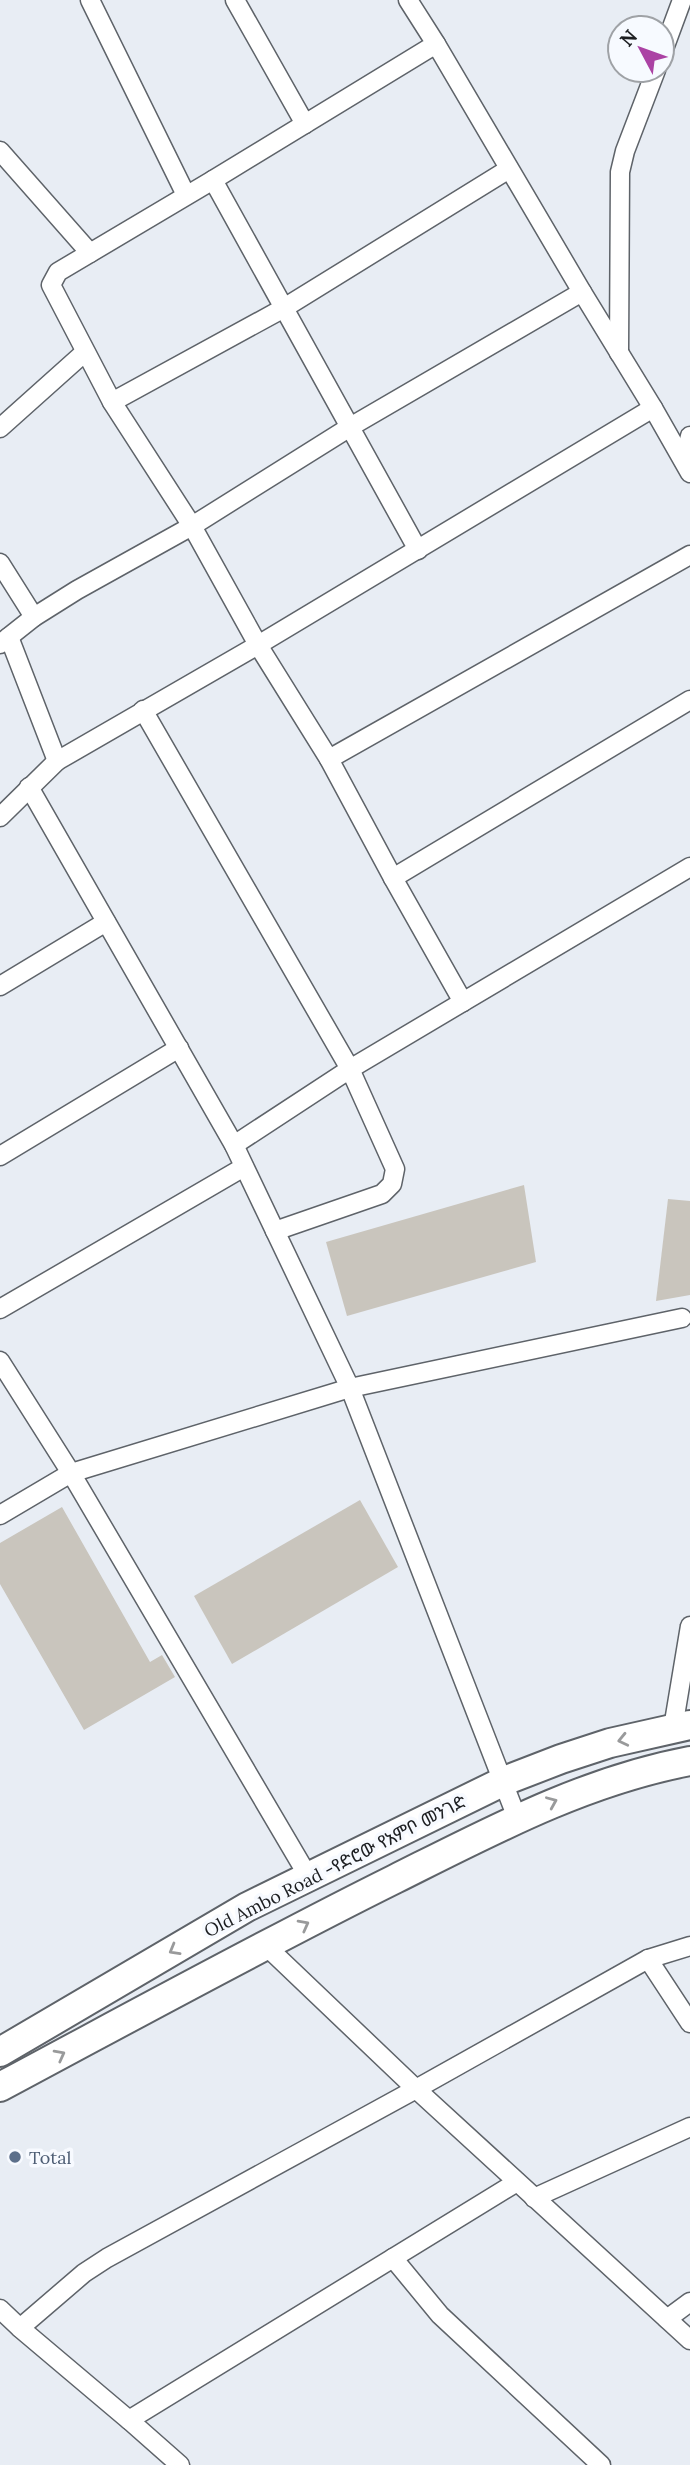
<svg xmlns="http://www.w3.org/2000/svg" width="690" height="2465" font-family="Lora,'Noto Sans Ethiopic',serif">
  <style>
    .building { fill: #c9c5bd }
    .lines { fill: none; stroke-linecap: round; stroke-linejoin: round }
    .minor-casing { stroke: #5e6369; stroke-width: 21 }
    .primary-casing { stroke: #5e6369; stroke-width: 32 }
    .minor { stroke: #fff; stroke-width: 18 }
    .primary { stroke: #fff; stroke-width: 28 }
    .oneway { stroke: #999a9b }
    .service-dot { fill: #5c6f8a; stroke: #f7faff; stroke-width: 2.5 }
    .labels { text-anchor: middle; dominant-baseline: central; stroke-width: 7; stroke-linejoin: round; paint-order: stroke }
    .street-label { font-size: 18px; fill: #1c1e21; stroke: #f7faff }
    .service-label { font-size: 18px; fill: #4e5e75; stroke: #f7faff; text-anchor: start }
  </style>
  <rect width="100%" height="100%" fill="#e8edf4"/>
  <g class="building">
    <path d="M524 1185 536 1262 347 1316 326 1242Z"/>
    <path d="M668 1199 690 1201V1295L656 1301Z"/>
    <path d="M360 1500 398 1567 232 1664 194 1596Z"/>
    <path d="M62 1507 150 1662 162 1655 175 1677 84 1730 0 1584V1543Z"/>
  </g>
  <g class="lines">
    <defs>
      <g id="minor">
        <path d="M90 0 186 195"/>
        <path d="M235 0 305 124"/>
        <path d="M408 0 436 44 213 180 418 550"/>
        <path d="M436 44 582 292 653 408"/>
        <path d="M662 54 682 0"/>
        <path d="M0 151 90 253"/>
        <path d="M213 180 58 272 51 285 112 402 192 526 258 645 329 759 393 878 463 1002"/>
        <path d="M619 353 620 172 625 151 656 70"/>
        <path d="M112 402 284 308 509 169"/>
        <path d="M0 428 85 352"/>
        <path d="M684 461 690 436"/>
        <path d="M0 563 34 617"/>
        <path d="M9 637 57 761"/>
        <path d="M0 644 34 617 77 590 192 526 350 427 582 292"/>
        <path d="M143 710 350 1069 690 867"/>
        <path d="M329 759 690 555"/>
        <path d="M29 787 234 1145 350 1388 517 1818"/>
        <path d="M0 817 57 761 258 645 653 408 690 473"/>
        <path d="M393 878 690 700"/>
        <path d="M0 986 106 922"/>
        <path d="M234 1145 350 1069 395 1169 392 1184 382 1194 275 1231"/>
        <path d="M0 1156 179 1048"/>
        <path d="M0 1309 244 1167"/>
        <path d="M0 1361 71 1473 350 1388 682 1318"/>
        <path d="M0 1515 71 1473 308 1876"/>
        <path d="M673 1728 690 1626"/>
        <path d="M265 1945 416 2089 690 2340"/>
        <path d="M648 1959 690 2023"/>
        <path d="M534 2198 690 2127"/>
        <path d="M393 2258 440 2315 601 2465"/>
        <path d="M0 2309 20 2328 84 2273 107 2258 416 2089 648 1959 690 1946"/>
        <path d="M667 2319 690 2302"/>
        <path d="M20 2328 129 2420 517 2182"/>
        <path d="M129 2420 180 2465"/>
      </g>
      <g id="primary">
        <path d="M0 2052 247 1907 504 1781 561 1759 610 1743 690 1725"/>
        <path d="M0 2087C131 2017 262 1945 395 1879 491 1831 584 1781 690 1761"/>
      </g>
    </defs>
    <use href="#minor" class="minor-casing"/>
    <use href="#primary" class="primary-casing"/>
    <use href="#minor" class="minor"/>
    <use href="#primary" class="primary"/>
  </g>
  <defs><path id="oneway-chevron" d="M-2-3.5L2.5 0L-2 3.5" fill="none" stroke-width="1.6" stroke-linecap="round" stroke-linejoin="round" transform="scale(1.75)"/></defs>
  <g class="oneway">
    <use href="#oneway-chevron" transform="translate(623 1740) rotate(167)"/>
    <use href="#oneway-chevron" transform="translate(552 1802) rotate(-23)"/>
    <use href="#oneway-chevron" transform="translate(304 1925) rotate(-28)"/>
    <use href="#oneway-chevron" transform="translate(174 1950) rotate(150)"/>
    <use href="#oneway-chevron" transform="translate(60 2055) rotate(-28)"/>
  </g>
  <circle class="service-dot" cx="15" cy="2157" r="7"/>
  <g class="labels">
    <g class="street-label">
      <text transform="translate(335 1866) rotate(-27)">Old Ambo Road -የድሮው የአምቦ መንገድ</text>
    </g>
    <g class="service-label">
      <text x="29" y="2157">Total</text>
    </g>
  </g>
  <g transform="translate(641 49) rotate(311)"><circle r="33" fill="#f7faff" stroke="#9fa2a6" stroke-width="2"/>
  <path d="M0-5L12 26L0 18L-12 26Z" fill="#ab42a4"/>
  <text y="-10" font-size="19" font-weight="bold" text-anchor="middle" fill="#1c1e21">N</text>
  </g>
</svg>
